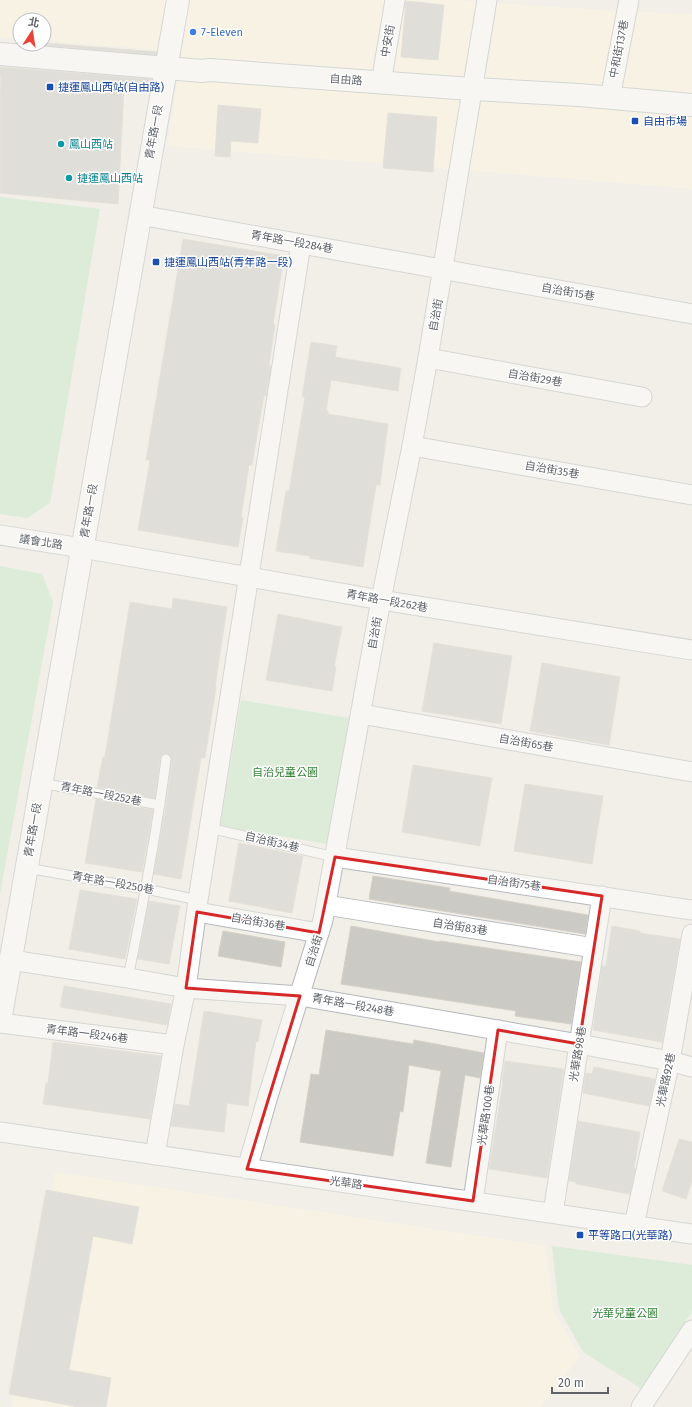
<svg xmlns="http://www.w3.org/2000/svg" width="692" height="1407" font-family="'Fira Sans','Noto Sans TC',sans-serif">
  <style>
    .commercial { fill: #fef7e0 }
    .green { fill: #c5e8c5 }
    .building { fill: #cccac5; stroke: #d6d1c6 }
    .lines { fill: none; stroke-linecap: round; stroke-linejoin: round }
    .lane-casing { stroke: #b5b8bc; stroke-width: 11 }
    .street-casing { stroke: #b5b8bc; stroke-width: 21 }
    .secondary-casing { stroke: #b6babf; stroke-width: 24 }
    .lane { stroke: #fff; stroke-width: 9 }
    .street { stroke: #fff; stroke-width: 19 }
    .secondary { stroke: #fff; stroke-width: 22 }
    .marked { fill: none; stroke: #d62828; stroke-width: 3; stroke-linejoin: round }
    .shop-dot { fill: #3f7fe0; stroke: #fff; stroke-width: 1.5 }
    .transit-dot { fill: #1a4fb4; stroke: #fff; stroke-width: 1.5 }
    .culture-dot { fill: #0f9aa8; stroke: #fff; stroke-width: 1.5 }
    .labels { text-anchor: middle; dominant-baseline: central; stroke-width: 3; stroke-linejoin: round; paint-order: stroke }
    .shop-label { font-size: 11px; fill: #366cbe; stroke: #fff; text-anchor: start }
    .street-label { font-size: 11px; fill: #5f6368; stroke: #fff }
    .transit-label { font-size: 11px; fill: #164399; stroke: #fff; text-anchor: start }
    .culture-label { font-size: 11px; fill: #0d838f; stroke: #fff; text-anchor: start }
    .park-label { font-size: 11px; fill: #348238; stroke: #fff }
  </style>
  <rect width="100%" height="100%" fill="#f1efe8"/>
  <g class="commercial">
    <path d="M0 0H452L615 11 692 14V189L167 146 182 52 44 41V20H20V39L0 37Z"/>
    <path d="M55 1172 546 1246 553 1310 580 1356 541 1407H11Z"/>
  </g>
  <g class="green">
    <path d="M0 197 100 209 50 503 27 518 0 514Z"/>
    <path d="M0 566 42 574 53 602 0 894Z"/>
    <path d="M241 700 349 718 328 844 220 826Z"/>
    <path d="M552 1246 692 1265V1311L642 1389 583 1352 559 1309Z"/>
  </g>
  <g class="building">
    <path d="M406 1 444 5 438 60 401 57Z"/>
    <path d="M44 43 156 52V55L30 44Z"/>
    <path d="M0 67 151 79 150 88 124 87 118 204 0 193V96L1 77H0Z"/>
    <path d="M218 105 261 109 258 143 231 141 230 157 215 156Z"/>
    <path d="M388 113 437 117 433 172 383 168Z"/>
    <path d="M183 239 284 256 273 324H275L269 366H271L266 396 264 395 252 465H249L241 517 243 518 238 547 138 530 150 460H146Z"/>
    <path d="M311 342 337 346 335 357 401 368 398 391 331 380 326 410 328 411V414L388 424 380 485H376L363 567 309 558 310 556 276 551 286 491H289L305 397H302Z"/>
    <path d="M173 598 227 607 215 687H216L205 758H201L181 879 154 874 166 806 172 760 170 755 164 753 160 758 155 798 97 787 103 757H105L130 602 172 609Z"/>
    <path d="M278 614 342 627 334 667H336L332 691 266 680Z"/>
    <path d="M434 643 512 656 501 724 422 711Z"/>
    <path d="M542 663 620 677 609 745 530 731Z"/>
    <path d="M413 765 492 778 480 846 402 832Z"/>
    <path d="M525 784 603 796 592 864 514 851Z"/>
    <path d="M96 799 153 810 142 872 85 863Z"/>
    <path d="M239 843 303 856 292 913 229 901Z"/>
    <path d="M373 876 450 888 449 891 588 915 585 934 369 899Z"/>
    <path d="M80 890 137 899 125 959 69 949Z"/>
    <path d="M149 901 180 906 169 964 138 959Z"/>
    <path d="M351 926 439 942 440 941 581 962 571 1024 515 1016 516 1011 341 984Z"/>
    <path d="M612 926 640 931V933L680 939 662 1042 593 1030 602 966H606Z"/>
    <path d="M223 931 285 942 281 967 218 956Z"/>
    <path d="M64 986 171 1004 167 1025 60 1007Z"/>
    <path d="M204 1011 262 1020 258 1042 256 1041 248 1106 227 1103 224 1132 171 1126 175 1104 189 1106Z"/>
    <path d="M326 1030 413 1044 414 1040 484 1053 480 1078 465 1075 451 1167 426 1163 441 1071 409 1065 403 1112 400 1111 393 1156 300 1142 311 1074 319 1075Z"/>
    <path d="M53 1042 161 1056 150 1119 43 1104 46 1083 48 1084Z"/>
    <path d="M505 1061 564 1069 547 1178 489 1169 503 1082H502Z"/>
    <path d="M594 1067 655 1079 649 1106 583 1093 586 1073 592 1074Z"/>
    <path d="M578 1121 640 1132 634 1168 635 1169 630 1194 576 1184V1182L569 1181Z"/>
    <path d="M679 1139 692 1142V1181L686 1199 662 1191Z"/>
    <path d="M46 1190 139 1207 132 1244 93 1236 69 1370 111 1378 106 1407H78L9 1394Z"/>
  </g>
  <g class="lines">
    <defs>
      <g id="lane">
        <path d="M41 783 160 805"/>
        <path d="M209 828 335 857"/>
        <path d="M27 868 146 889 198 900"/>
        <path d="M128 978C143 905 157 832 166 759"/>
      </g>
      <g id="street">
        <path d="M381 83 395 0"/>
        <path d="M610 98 629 0"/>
        <path d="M140 215 692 314"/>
        <path d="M428 358 642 397"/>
        <path d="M412 446 692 495"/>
        <path d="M0 535 82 548 381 600 692 650"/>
        <path d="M361 714 692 772"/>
        <path d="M335 857 692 910"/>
        <path d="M326 905 594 948"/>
        <path d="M197 912 319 933"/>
        <path d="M11 960 128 978 186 988 300 996 579 1044 670 1061 692 1067"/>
        <path d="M0 1023 174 1045"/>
        <path d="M0 1132 692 1234"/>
        <path d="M155 1155 174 1045 186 988 198 900 301 244"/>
        <path d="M247 1169 268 1096 323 920 381 600 412 446 428 358 487 0"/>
        <path d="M473 1201 498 1030"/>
        <path d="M553 1213 602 896"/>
        <path d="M634 1225 670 1061 692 934"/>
        <path d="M641 1407 692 1330"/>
      </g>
      <g id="secondary">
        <path d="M0 54 202 71 210 70 457 88 579 95 692 105"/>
        <path d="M0 1021 178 0"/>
      </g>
    </defs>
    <use href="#lane" class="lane-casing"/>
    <use href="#street" class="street-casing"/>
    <use href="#secondary" class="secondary-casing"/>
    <use href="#lane" class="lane"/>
    <use href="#street" class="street"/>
    <use href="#secondary" class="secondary"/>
  </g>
  <path d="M0 0H692V1407H0ZM335 857 602 896 579 1044 498 1030 473 1201 247 1169 300 996 186 988 197 912 319 933Z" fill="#f1efe8" fill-opacity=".55" fill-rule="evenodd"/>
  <path class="marked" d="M335 857 602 896 579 1044 498 1030 473 1201 247 1169 300 996 186 988 197 912 319 933Z"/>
  <circle class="shop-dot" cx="193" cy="32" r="4"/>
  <g class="transit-dot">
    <rect x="46" y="83" width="8" height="8" rx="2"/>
    <rect x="631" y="117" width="8" height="8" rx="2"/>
    <rect x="152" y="258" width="8" height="8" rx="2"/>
    <rect x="576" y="1231" width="8" height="8" rx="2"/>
  </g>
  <g class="culture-dot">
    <circle cx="61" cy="144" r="4"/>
    <circle cx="69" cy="178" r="4"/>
  </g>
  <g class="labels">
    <g class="shop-label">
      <text x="201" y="32">7-Eleven</text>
    </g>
    <g class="street-label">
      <text transform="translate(388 41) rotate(-80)">中安街</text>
      <text transform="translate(619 49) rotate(-79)">中和街137巷</text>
      <text transform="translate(346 80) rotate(4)">自由路</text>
      <text transform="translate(154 132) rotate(-80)">青年路一段</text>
      <text transform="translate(292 242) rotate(10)">青年路一段284巷</text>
      <text transform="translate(568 292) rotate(10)">自治街15巷</text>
      <text transform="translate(436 315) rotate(-80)">自治街</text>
      <text transform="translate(535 378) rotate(10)">自治街29巷</text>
      <text transform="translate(552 470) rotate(10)">自治街35巷</text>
      <text transform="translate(89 511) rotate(-80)">青年路一段</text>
      <text transform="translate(41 542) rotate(9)">議會北路</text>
      <text transform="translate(387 601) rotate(10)">青年路一段262巷</text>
      <text transform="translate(375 633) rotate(-80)">自治街</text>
      <text transform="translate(526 743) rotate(10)">自治街65巷</text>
      <text transform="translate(101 794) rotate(11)">青年路一段252巷</text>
      <text transform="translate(33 830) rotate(-80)">青年路一段</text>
      <text transform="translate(272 842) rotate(13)">自治街34巷</text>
      <text transform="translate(113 883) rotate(10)">青年路一段250巷</text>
      <text transform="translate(514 883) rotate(8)">自治街75巷</text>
      <text transform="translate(258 922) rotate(10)">自治街36巷</text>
      <text transform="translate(460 927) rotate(9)">自治街83巷</text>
      <text transform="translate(314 951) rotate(-73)">自治街</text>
      <text transform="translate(353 1005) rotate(10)">青年路一段248巷</text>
      <text transform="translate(87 1034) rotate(7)">青年路一段246巷</text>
      <text transform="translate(578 1054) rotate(-81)">光華路98巷</text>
      <text transform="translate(666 1080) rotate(-78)">光華路92巷</text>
      <text transform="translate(486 1115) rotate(-82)">光華路100巷</text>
      <text transform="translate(346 1183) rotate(8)">光華路</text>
    </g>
    <g class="transit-label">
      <text x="58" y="87">捷運鳳山西站(自由路)</text>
      <text x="643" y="121">自由市場</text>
      <text x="164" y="262">捷運鳳山西站(青年路一段)</text>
      <text x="588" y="1235">平等路口(光華路)</text>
    </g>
    <g class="culture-label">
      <text x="69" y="144">鳳山西站</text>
      <text x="77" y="178">捷運鳳山西站</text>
    </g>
    <g class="park-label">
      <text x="285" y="772">自治兒童公園</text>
      <text x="625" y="1313">光華兒童公園</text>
    </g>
  </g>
  <g transform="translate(32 32) rotate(12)"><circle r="19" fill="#ffffff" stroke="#bfc1c3"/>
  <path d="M0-3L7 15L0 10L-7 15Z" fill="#ea4335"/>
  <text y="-6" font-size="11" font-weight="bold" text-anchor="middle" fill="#5f6368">北</text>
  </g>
  <path d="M552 1387v6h56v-6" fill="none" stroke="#5f6368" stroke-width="2"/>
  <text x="558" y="1387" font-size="12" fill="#5f6368" stroke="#ffffff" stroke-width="3" paint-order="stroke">20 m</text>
</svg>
